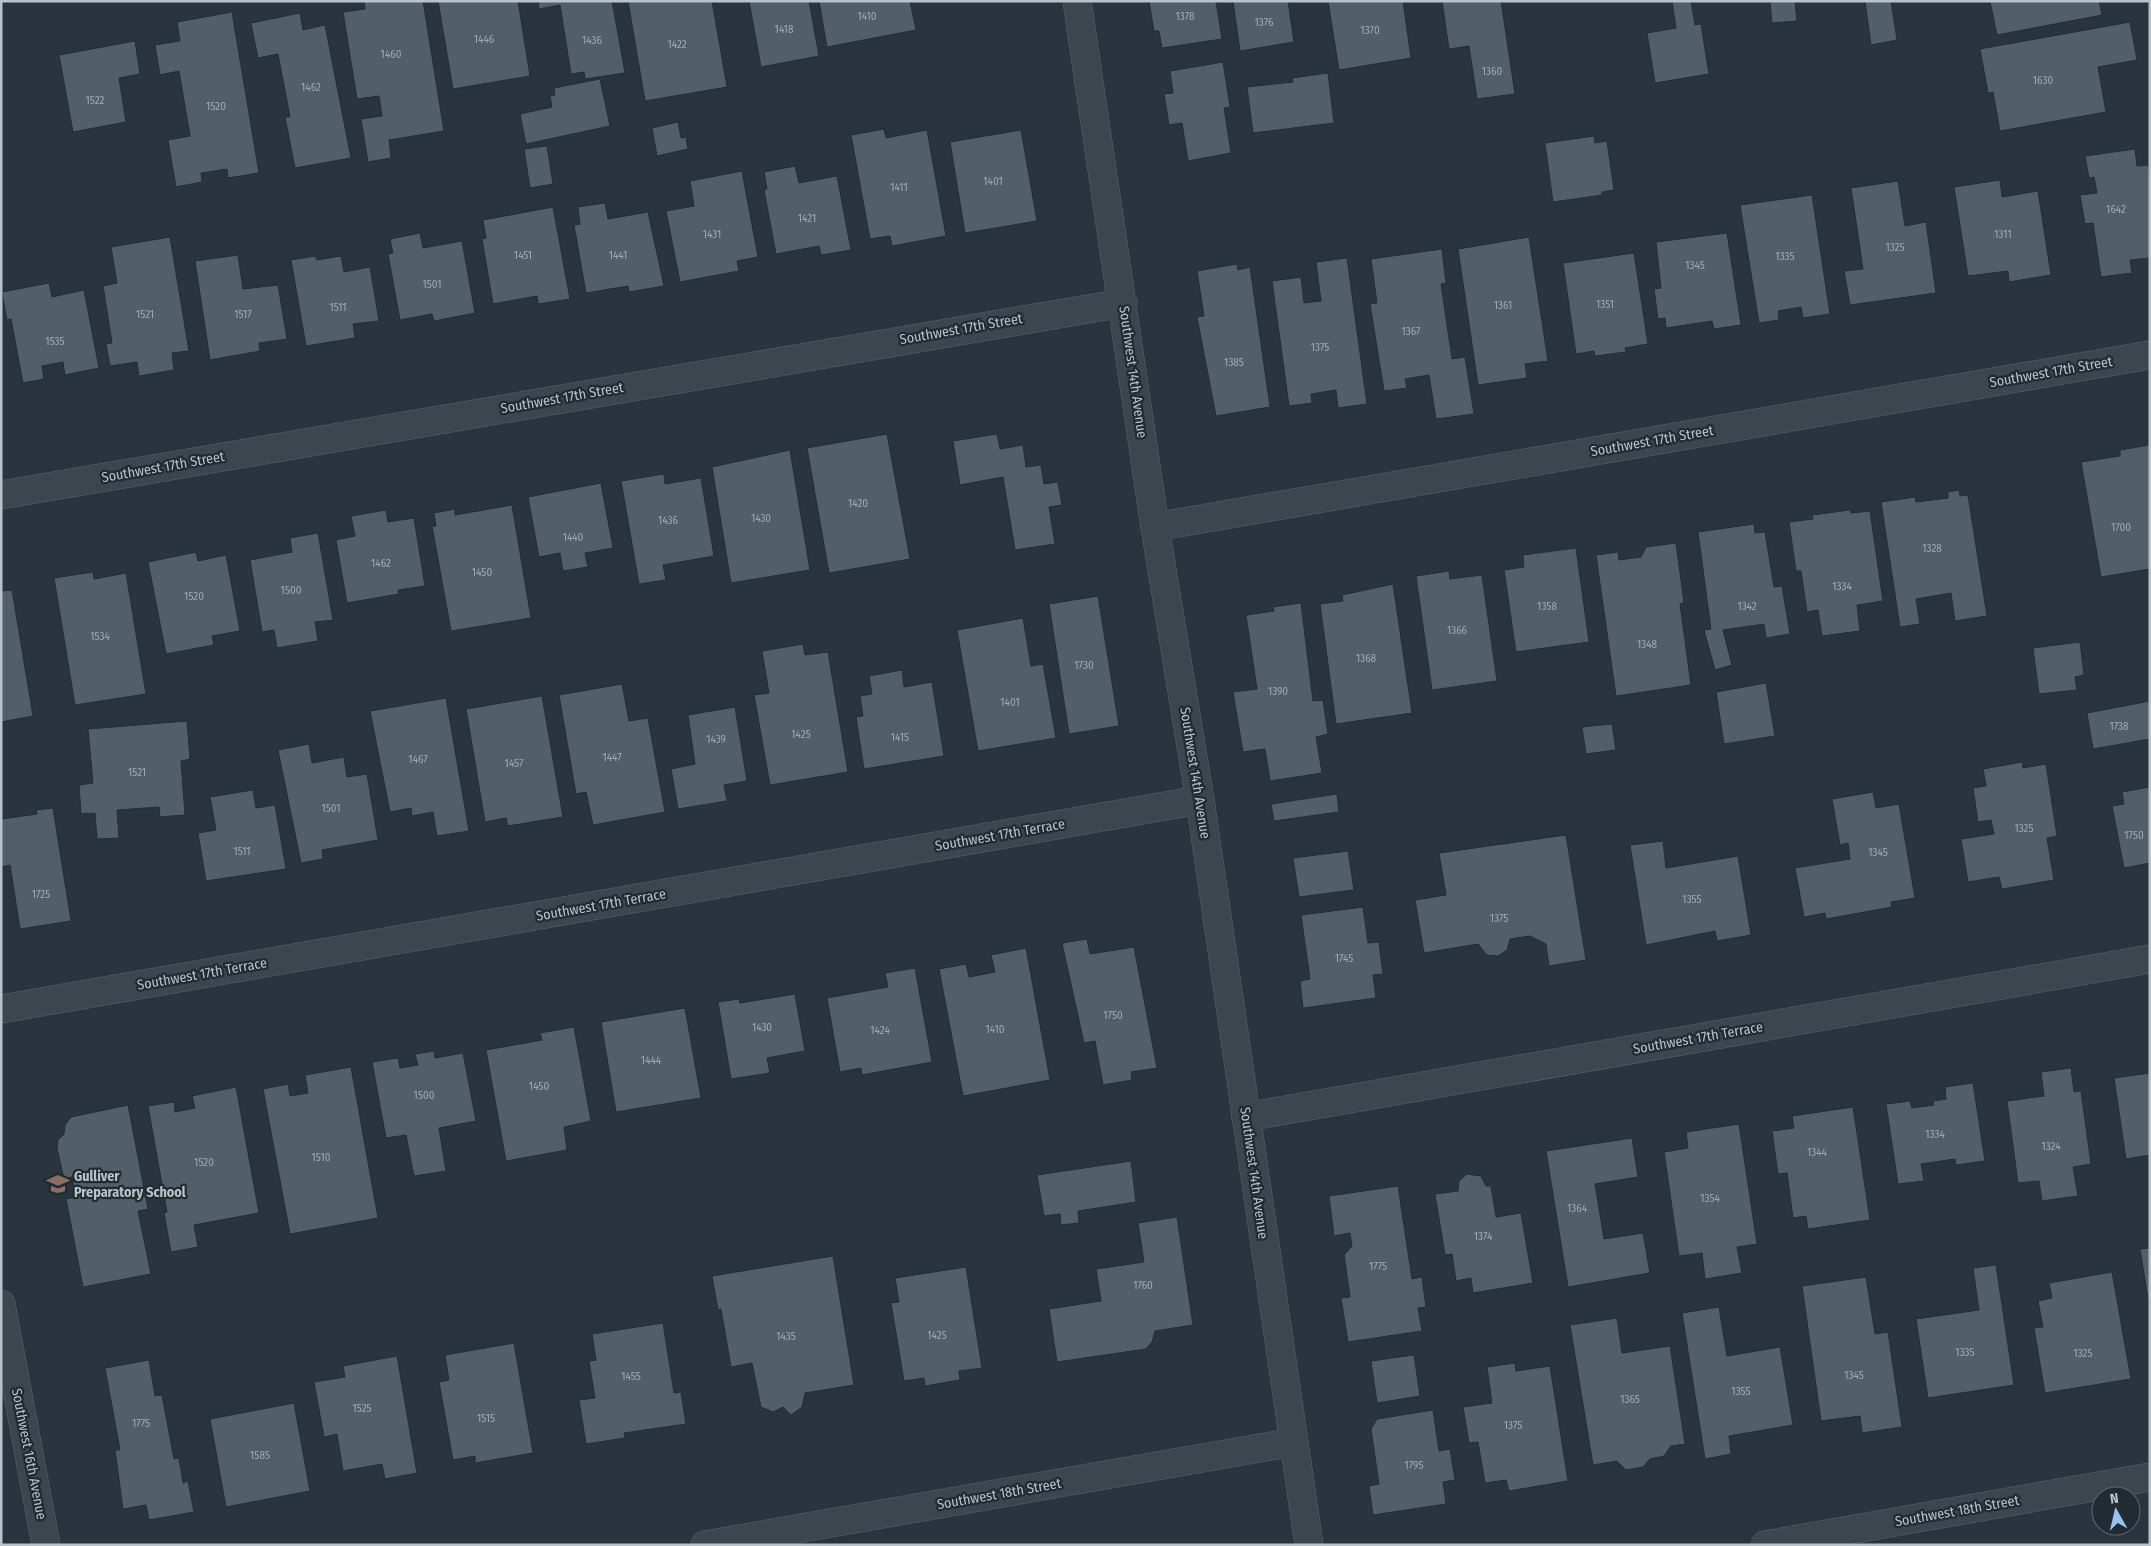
<svg xmlns="http://www.w3.org/2000/svg" width="2151" height="1546" font-family="'Fira Sans Condensed',sans-serif">
  <style>
    .building { fill: #525f69; stroke: #232d36 }
    .lines { fill: none; stroke-linecap: round; stroke-linejoin: round }
    .minor-casing { stroke: #5a646c; stroke-width: 29 }
    .minor { stroke: #3d464f; stroke-width: 28 }
    .labels { text-anchor: middle; dominant-baseline: central; stroke-width: 4.5; stroke-linejoin: round; paint-order: stroke }
    .number-label { font-size: 11px; fill: #9fa8b1 }
    .street-label { font-size: 14px; fill: #b9c1c9; stroke: #212b34 }
    .poi-label { font-size: 14px; font-weight: bold; fill: #b9c1c9; stroke: #212b34; text-anchor: start }
  </style>
  <rect width="100%" height="100%" fill="#29343f"/>
  <g class="building">
    <path d="M364 1H423L444 131 389 140 391 158 368 162 361 119 382 116 379 96 357 99 343 12 365 9Z"/>
    <path d="M438 1H518L530 76 453 89Z"/>
    <path d="M538 1H612L625 73 585 79 584 72 571 74 560 5 539 9Z"/>
    <path d="M628 1H712L727 87 645 101Z"/>
    <path d="M749 1H809L819 56 761 67Z"/>
    <path d="M819 1H910L916 30 827 47Z"/>
    <path d="M1149 1H1216L1222 39 1162 48 1159 31H1154Z"/>
    <path d="M1233 1H1288L1294 42 1240 51Z"/>
    <path d="M1328 1H1403L1411 58 1339 70Z"/>
    <path d="M1442 1H1501L1515 94 1477 99 1469 46 1449 49Z"/>
    <path d="M1672 1H1691L1695 25 1701 24 1709 74 1655 83 1647 33 1676 28Z"/>
    <path d="M1770 1H1795L1797 21 1772 23Z"/>
    <path d="M1865 1H1891L1897 40 1871 45Z"/>
    <path d="M1990 1H2099L2102 15 1997 35Z"/>
    <path d="M232 12 259 173 228 178 227 169 201 173 202 182 176 187 168 140 190 136 179 71 160 75 155 45 180 41 177 22Z"/>
    <path d="M300 13 303 30 325 25 351 158 295 168 285 117H290L278 54 258 58 251 23Z"/>
    <path d="M2130 22 2137 60 2098 67 2106 112 2000 131 1993 92 1988 93 1980 49Z"/>
    <path d="M135 41 140 74 119 78 126 122 73 132 59 55Z"/>
    <path d="M1223 62 1230 107 1224 108 1231 153 1188 161 1182 123 1169 125 1164 94 1173 93 1170 71Z"/>
    <path d="M1328 73 1334 123 1253 133 1247 87 1293 82 1292 78Z"/>
    <path d="M600 79 610 126 526 144 520 114 552 107 550 96 555 95 554 88Z"/>
    <path d="M678 122 681 138 686 137 688 149 657 156 652 128Z"/>
    <path d="M884 129 886 138 927 130 946 236 892 246 890 236 870 239 851 135Z"/>
    <path d="M1021 130 1037 221 965 233 950 142Z"/>
    <path d="M1594 136 1595 143 1607 141 1614 190 1602 192V195L1553 202 1545 143Z"/>
    <path d="M547 146 553 184 530 188 524 149Z"/>
    <path d="M2135 149 2137 166 2148 165 2150 174V258L2130 260 2132 273 2101 277 2093 223 2085 224 2080 195 2097 193 2094 177 2089 178 2085 156Z"/>
    <path d="M795 166 799 183 837 176 851 250 821 255 819 246 776 254 764 190 767 189 764 172Z"/>
    <path d="M742 171 758 257 737 261 739 271 680 282 666 211 694 206 690 181Z"/>
    <path d="M2000 180 2002 197 2038 191 2051 275 2009 282 2008 271 1968 276 1954 187Z"/>
    <path d="M1898 181 1905 226 1926 222 1936 293 1850 305 1844 271 1863 269 1851 188Z"/>
    <path d="M1812 195 1830 314 1803 318 1801 307 1778 311 1779 320 1759 323 1740 205Z"/>
    <path d="M605 203 608 219 648 212 664 286 629 292 628 286 586 293 574 225 580 224 578 207Z"/>
    <path d="M553 207 570 299 538 304 537 296 493 304 482 239 486 238 483 220Z"/>
    <path d="M420 233 423 248 462 241 475 313 434 321 432 314 400 320 388 254 393 253 390 239Z"/>
    <path d="M1727 233 1741 325 1714 329 1712 321 1666 328 1665 318 1658 319 1654 289 1661 288 1656 242Z"/>
    <path d="M170 237 189 351 172 353 174 370 139 376 137 362 110 366 106 344 112 343 103 286 117 283 111 247Z"/>
    <path d="M1529 237 1548 361 1525 364 1527 378 1478 385 1458 249Z"/>
    <path d="M1442 249 1446 283 1441 284 1452 359 1465 357 1474 414 1436 419 1429 375 1405 379 1407 388 1384 391 1370 304 1377 303 1371 259Z"/>
    <path d="M1634 253 1648 344 1625 348 1626 352 1595 356 1594 351 1576 354 1563 263Z"/>
    <path d="M238 255 243 289 278 285 287 339 259 343 260 351 210 360 195 261Z"/>
    <path d="M315 256 317 260 341 256 344 272 370 267 379 321 353 324 355 338 306 346 291 260Z"/>
    <path d="M1347 258 1367 404 1338 408 1336 390 1311 394 1312 403 1289 406 1272 281 1301 277 1304 303 1321 301 1316 262Z"/>
    <path d="M1237 264 1238 270 1250 267 1270 407 1216 416 1197 317 1204 316 1197 271Z"/>
    <path d="M49 283 52 297 84 290 99 368 65 375 63 362 42 366 44 379 23 383 11 319 7 320 2 292Z"/>
    <path d="M887 434 910 559 829 573 807 448Z"/>
    <path d="M997 434 1000 449 1023 445 1026 467 1041 465 1044 484 1058 482 1062 505 1049 507 1055 544 1015 550 1003 477 960 485 953 441Z"/>
    <path d="M2150 445V569L2101 577 2081 462 2120 456V450Z"/>
    <path d="M790 450 810 570 731 583 712 467Z"/>
    <path d="M664 474 665 484 701 478 714 556 663 565 666 580 639 584 621 481Z"/>
    <path d="M601 483 613 548 585 553 588 567 563 571 560 553 539 557 528 497Z"/>
    <path d="M1959 490 1960 496 1968 495 1987 616 1955 621 1951 593 1916 599 1920 624 1900 627 1881 502 1915 497 1916 502 1948 498V492Z"/>
    <path d="M512 505 531 618 451 631 432 526H436L434 513 455 509V515Z"/>
    <path d="M386 510 388 522 414 518 425 586 398 590 399 594 347 603 336 540 355 536 351 516Z"/>
    <path d="M1850 510 1851 513 1870 511 1883 601 1857 605 1860 631 1822 636 1818 610 1807 612 1801 571H1796L1789 522 1813 519 1812 515Z"/>
    <path d="M1754 524 1755 533 1765 532 1774 587 1782 586 1790 634 1766 638 1764 624 1723 630 1732 665 1715 670 1704 630 1711 629 1698 532Z"/>
    <path d="M318 533 333 620 315 622 318 641 277 648 274 630 262 632 250 560 292 552 290 538Z"/>
    <path d="M1676 543 1684 603 1680 604 1691 685 1616 696 1596 555 1618 552 1619 560 1641 557 1646 547Z"/>
    <path d="M1576 548 1589 642 1516 652 1504 570 1524 567 1523 555Z"/>
    <path d="M196 552 198 561 226 555 240 631 212 636 214 645 166 654 148 562Z"/>
    <path d="M1449 571 1450 579 1482 575 1497 681 1432 690 1416 576Z"/>
    <path d="M93 572 94 579 126 573 146 694 75 705 54 578Z"/>
    <path d="M1393 584 1412 713 1336 724 1320 604 1343 601 1342 595Z"/>
    <path d="M12 590 33 716 1 722V591Z"/>
    <path d="M1098 596 1119 726 1069 734 1049 604Z"/>
    <path d="M1301 603 1313 701 1323 700 1328 734 1316 737 1322 773 1270 781 1265 749 1243 752 1233 692 1257 689 1246 615 1274 611 1273 607Z"/>
    <path d="M1023 618 1031 666 1043 664 1056 738 978 751 957 630Z"/>
    <path d="M2080 642 2084 675 2075 677 2077 690 2039 694 2033 648Z"/>
    <path d="M803 644 805 655 828 652 848 772 770 785 754 695 769 693 762 651Z"/>
    <path d="M902 670 904 687 932 682 944 756 864 769 856 717 863 716 860 696 872 694 869 676Z"/>
    <path d="M1766 683 1775 736 1724 744 1716 692Z"/>
    <path d="M622 684 629 721 648 718 665 812 593 825 586 792 576 794 559 695Z"/>
    <path d="M542 696 563 817 508 826 506 818 485 822 466 709Z"/>
    <path d="M446 698 469 831 437 836 433 812 412 816 411 808 390 812 370 711Z"/>
    <path d="M2150 701V739L2093 749 2087 713Z"/>
    <path d="M735 707 747 781 724 785 727 801 678 809 671 769 695 764 688 715Z"/>
    <path d="M187 721 190 759 181 761 185 815 160 817 159 807 117 810 119 838 97 839 95 813 81 814 79 785 93 783 88 729Z"/>
    <path d="M1612 724 1616 750 1586 754 1582 727Z"/>
    <path d="M309 744 312 763 344 757 347 777 367 774 378 840 322 850 323 859 301 863 278 750Z"/>
    <path d="M2022 762 2023 768 2046 764 2057 836 2047 838 2054 880 2002 889 1999 877 1968 882 1961 839 1994 834 1991 820 1978 822 1973 788 1986 786 1983 769Z"/>
    <path d="M2150 787V863L2124 868 2112 806 2124 804 2122 792Z"/>
    <path d="M253 790 256 808 275 805 286 869 206 881 198 833 216 830 210 797Z"/>
    <path d="M1873 792 1876 808 1899 804 1915 898 1891 902 1892 907 1826 919 1825 913 1804 917 1795 868 1850 859 1848 843 1840 845 1832 799Z"/>
    <path d="M1337 794 1339 812 1274 821 1271 804Z"/>
    <path d="M53 808 71 921 20 929 10 865 1 867V819L37 814 36 810Z"/>
    <path d="M1566 835 1586 960 1549 966 1546 944 1530 936 1510 939 1507 950 1498 956 1487 955 1478 944 1424 953 1415 900 1446 895 1439 853Z"/>
    <path d="M1663 841 1666 868 1738 856 1751 935 1717 941 1715 931 1646 945 1630 845Z"/>
    <path d="M1348 851 1354 890 1299 897 1293 858Z"/>
    <path d="M1363 907 1368 943 1379 942 1383 974 1373 975 1376 998 1303 1008 1300 981 1310 979 1301 915Z"/>
    <path d="M1087 939 1090 954 1134 947 1157 1068 1131 1072 1132 1080 1103 1085 1095 1041 1084 1043 1062 943Z"/>
    <path d="M1026 948 1050 1080 963 1096 939 969 966 964 969 977 995 972 991 955Z"/>
    <path d="M915 968 932 1062 862 1075 861 1068 840 1072 827 998 888 987 885 973Z"/>
    <path d="M795 994 805 1051 767 1058 770 1073 731 1079 718 1002 739 999 740 1003Z"/>
    <path d="M685 1008 701 1098 616 1112 601 1022Z"/>
    <path d="M574 1027 591 1121 564 1127 567 1150 506 1161 486 1050 542 1040 540 1033Z"/>
    <path d="M434 1051 435 1058 463 1053 476 1121 439 1128 446 1171 414 1176 406 1135 386 1138 372 1062 398 1058 400 1068 418 1065 415 1054Z"/>
    <path d="M351 1067 378 1218 290 1234 263 1089 288 1084 290 1096 308 1093 305 1075Z"/>
    <path d="M2071 1068 2074 1092 2081 1091 2091 1164 2073 1167 2078 1196 2042 1201 2039 1181 2018 1183 2007 1101 2044 1096 2041 1072Z"/>
    <path d="M2150 1073V1155L2126 1159 2114 1078Z"/>
    <path d="M1973 1083 1985 1161 1956 1165 1955 1159 1921 1164 1924 1181 1898 1184 1886 1104 1910 1101 1912 1108 1934 1105 1933 1101 1946 1099 1945 1087Z"/>
    <path d="M236 1087 259 1213 194 1225 198 1247 171 1252 164 1213 167 1212 148 1106 174 1102 175 1112 195 1108 192 1096Z"/>
    <path d="M128 1105 148 1209 138 1211 151 1274 83 1287 66 1199 76 1197 72 1177 64 1179 57 1148 58 1140 64 1134 65 1125 71 1117Z"/>
    <path d="M1853 1107 1870 1220 1808 1229 1806 1216 1793 1218 1787 1173 1778 1174 1772 1131 1794 1128 1792 1116Z"/>
    <path d="M1739 1124 1757 1244 1737 1247 1742 1273 1705 1279 1702 1253 1679 1256 1664 1152 1688 1148 1686 1132Z"/>
    <path d="M1632 1138 1638 1177 1595 1184 1604 1239 1643 1233 1650 1273 1568 1287 1546 1151Z"/>
    <path d="M1131 1161 1136 1202 1078 1211 1079 1223 1061 1225 1060 1214 1044 1216 1037 1175Z"/>
    <path d="M1467 1174 1481 1176 1486 1186H1491L1496 1217 1521 1213 1533 1283 1473 1293 1471 1278 1456 1281 1452 1254 1445 1255 1435 1194 1458 1191 1459 1181Z"/>
    <path d="M1398 1186 1412 1279 1422 1277 1426 1307 1418 1308 1422 1331 1348 1342 1341 1298 1350 1297 1344 1255 1352 1246 1350 1233 1334 1236 1329 1196Z"/>
    <path d="M1177 1217 1193 1325 1155 1331 1152 1342 1146 1349 1057 1362 1049 1309 1101 1301 1096 1269 1144 1262 1138 1223Z"/>
    <path d="M2150 1248V1311L2140 1249Z"/>
    <path d="M833 1256 854 1385 805 1393 802 1407 791 1415 783 1407 773 1412 761 1407 752 1363 731 1367 721 1309 718 1310 712 1276Z"/>
    <path d="M1996 1265 2014 1385 1928 1398 1916 1319 1979 1310 1973 1268Z"/>
    <path d="M966 1267 982 1368 959 1371 960 1380 925 1386 924 1378 904 1381 891 1303 899 1302 895 1278Z"/>
    <path d="M2112 1272 2131 1379 2045 1393 2034 1328 2043 1327 2038 1301 2052 1298 2049 1283Z"/>
    <path d="M1866 1277 1875 1334 1888 1332 1902 1427 1862 1433 1860 1416 1821 1421 1802 1286Z"/>
    <path d="M1719 1307 1727 1356 1780 1347 1793 1425 1729 1436 1731 1454 1705 1459 1682 1313Z"/>
    <path d="M1617 1318 1622 1353 1670 1346 1685 1444 1671 1446 1664 1456 1650 1459 1643 1467 1626 1470 1617 1461 1593 1465 1570 1325Z"/>
    <path d="M663 1323 674 1393 681 1392 686 1424 624 1433 625 1438 586 1444 579 1400 595 1398 589 1361 596 1360 592 1334Z"/>
    <path d="M514 1343 533 1453 475 1463V1456L453 1460 439 1382 449 1380 445 1355Z"/>
    <path d="M1414 1355 1420 1396 1377 1403 1371 1361Z"/>
    <path d="M397 1356 417 1473 385 1479 382 1464 343 1471 337 1434 324 1437 314 1382 345 1377 343 1366Z"/>
    <path d="M149 1360 155 1396 162 1395 174 1459 179 1458 183 1483 188 1481 194 1512 149 1520 146 1505 123 1509 115 1450H120L105 1368Z"/>
    <path d="M1515 1363 1516 1371 1550 1366 1568 1481 1509 1491 1506 1480 1485 1483 1478 1442 1469 1443 1463 1407 1492 1403 1487 1367Z"/>
    <path d="M294 1403 310 1491 226 1507 210 1419Z"/>
    <path d="M1433 1410 1439 1451 1450 1449 1455 1480 1443 1482 1446 1504 1373 1515 1369 1486 1379 1484 1371 1429 1377 1419Z"/>
  </g>
  <g class="lines">
    <defs>
      <g id="minor">
        <path d="M1077 1 1155 527 1200 800 1309 1545"/>
        <path d="M1 495 1123 303"/>
        <path d="M1155 527 2150 355"/>
        <path d="M1 1009 1200 800"/>
        <path d="M1246 1117 2150 959"/>
        <path d="M1 1304 46 1545"/>
        <path d="M705 1545 1294 1442"/>
        <path d="M1765 1545 2150 1477"/>
      </g>
    </defs>
    <use href="#minor" class="minor-casing"/>
    <use href="#minor" class="minor"/>
  </g>
  <defs>
    <symbol id="school-bare" viewBox="-9 -9 18 18"><path d="M0-5L7-2L0 1L-7-2ZM-4 1L0 2.5L4 1V4Q0 6-4 4Z" fill="#8d6e63" stroke="#212b34" stroke-width="2.5" paint-order="stroke"/></symbol>
  </defs>
  <g fill-rule="evenodd">
    <use href="#school-bare" x="42" y="1168" width="32" height="32"/>
  </g>
  <g class="labels">
    <g class="number-label">
      <text x="867" y="16">1410</text>
      <text x="1185" y="16">1378</text>
      <text x="1264" y="22">1376</text>
      <text x="784" y="29">1418</text>
      <text x="1370" y="30">1370</text>
      <text x="484" y="39">1446</text>
      <text x="592" y="40">1436</text>
      <text x="677" y="44">1422</text>
      <text x="391" y="54">1460</text>
      <text x="1492" y="71">1360</text>
      <text x="2043" y="80">1630</text>
      <text x="311" y="87">1462</text>
      <text x="95" y="100">1522</text>
      <text x="216" y="106">1520</text>
      <text x="993" y="181">1401</text>
      <text x="899" y="187">1411</text>
      <text x="2116" y="209">1642</text>
      <text x="807" y="218">1421</text>
      <text x="712" y="234">1431</text>
      <text x="2003" y="234">1311</text>
      <text x="1895" y="247">1325</text>
      <text x="523" y="255">1451</text>
      <text x="618" y="255">1441</text>
      <text x="1785" y="256">1335</text>
      <text x="1695" y="265">1345</text>
      <text x="432" y="284">1501</text>
      <text x="1605" y="304">1351</text>
      <text x="1503" y="305">1361</text>
      <text x="338" y="307">1511</text>
      <text x="145" y="314">1521</text>
      <text x="243" y="314">1517</text>
      <text x="1411" y="331">1367</text>
      <text x="55" y="341">1535</text>
      <text x="1320" y="347">1375</text>
      <text x="1234" y="362">1385</text>
      <text x="858" y="503">1420</text>
      <text x="761" y="518">1430</text>
      <text x="668" y="520">1436</text>
      <text x="2121" y="527">1700</text>
      <text x="573" y="537">1440</text>
      <text x="1932" y="548">1328</text>
      <text x="381" y="563">1462</text>
      <text x="482" y="572">1450</text>
      <text x="1842" y="586">1334</text>
      <text x="291" y="590">1500</text>
      <text x="194" y="596">1520</text>
      <text x="1547" y="606">1358</text>
      <text x="1747" y="606">1342</text>
      <text x="1457" y="630">1366</text>
      <text x="100" y="636">1534</text>
      <text x="1647" y="644">1348</text>
      <text x="1366" y="658">1368</text>
      <text x="1084" y="665">1730</text>
      <text x="1278" y="691">1390</text>
      <text x="1010" y="702">1401</text>
      <text x="2119" y="726">1738</text>
      <text x="801" y="734">1425</text>
      <text x="900" y="737">1415</text>
      <text x="716" y="739">1439</text>
      <text x="612" y="757">1447</text>
      <text x="418" y="759">1467</text>
      <text x="514" y="763">1457</text>
      <text x="137" y="772">1521</text>
      <text x="331" y="808">1501</text>
      <text x="2024" y="828">1325</text>
      <text x="2134" y="835">1750</text>
      <text x="242" y="851">1511</text>
      <text x="1878" y="852">1345</text>
      <text x="41" y="894">1725</text>
      <text x="1692" y="899">1355</text>
      <text x="1499" y="918">1375</text>
      <text x="1344" y="958">1745</text>
      <text x="1113" y="1015">1750</text>
      <text x="762" y="1027">1430</text>
      <text x="995" y="1029">1410</text>
      <text x="880" y="1030">1424</text>
      <text x="651" y="1060">1444</text>
      <text x="539" y="1086">1450</text>
      <text x="424" y="1095">1500</text>
      <text x="1935" y="1134">1334</text>
      <text x="2051" y="1146">1324</text>
      <text x="1817" y="1152">1344</text>
      <text x="321" y="1157">1510</text>
      <text x="204" y="1162">1520</text>
      <text x="1710" y="1198">1354</text>
      <text x="1577" y="1208">1364</text>
      <text x="1483" y="1236">1374</text>
      <text x="1378" y="1266">1775</text>
      <text x="1143" y="1285">1760</text>
      <text x="937" y="1335">1425</text>
      <text x="786" y="1336">1435</text>
      <text x="1965" y="1352">1335</text>
      <text x="2083" y="1353">1325</text>
      <text x="1854" y="1375">1345</text>
      <text x="631" y="1376">1455</text>
      <text x="1741" y="1391">1355</text>
      <text x="1630" y="1399">1365</text>
      <text x="362" y="1408">1525</text>
      <text x="486" y="1418">1515</text>
      <text x="141" y="1423">1775</text>
      <text x="1513" y="1425">1375</text>
      <text x="260" y="1455">1585</text>
      <text x="1414" y="1465">1795</text>
    </g>
    <g class="street-label">
      <text transform="translate(961 329) rotate(-10)">Southwest 17th Street</text>
      <text transform="translate(1133 372) rotate(82)">Southwest 14th Avenue</text>
      <text transform="translate(2051 372) rotate(-10)">Southwest 17th Street</text>
      <text transform="translate(562 398) rotate(-10)">Southwest 17th Street</text>
      <text transform="translate(1652 441) rotate(-10)">Southwest 17th Street</text>
      <text transform="translate(163 467) rotate(-10)">Southwest 17th Street</text>
      <text transform="translate(1195 773) rotate(81)">Southwest 14th Avenue</text>
      <text transform="translate(1000 835) rotate(-10)">Southwest 17th Terrace</text>
      <text transform="translate(601 905) rotate(-10)">Southwest 17th Terrace</text>
      <text transform="translate(202 974) rotate(-10)">Southwest 17th Terrace</text>
      <text transform="translate(1698 1038) rotate(-10)">Southwest 17th Terrace</text>
      <text transform="translate(1254 1173) rotate(82)">Southwest 14th Avenue</text>
      <text transform="translate(29 1454) rotate(79)">Southwest 16th Avenue</text>
      <text transform="translate(999 1494) rotate(-10)">Southwest 18th Street</text>
      <text transform="translate(1957 1511) rotate(-10)">Southwest 18th Street</text>
    </g>
    <g class="poi-label">
      <text x="74" y="1176">Gulliver<tspan x="74" dy="16">Preparatory School</tspan></text>
    </g>
  </g>
  <rect width="2151" height="1546" fill="none" stroke="#b9c1c9" stroke-width="5"/>
  <g transform="translate(2116 1511) rotate(352)"><circle r="24" fill="#212b34" stroke="#5e6770"/>
  <path d="M0-4L9 19L0 12L-9 19Z" fill="#9ac2ee"/>
  <text y="-8" font-size="14" font-weight="bold" text-anchor="middle" fill="#b9c1c9">N</text>
  </g>
</svg>
